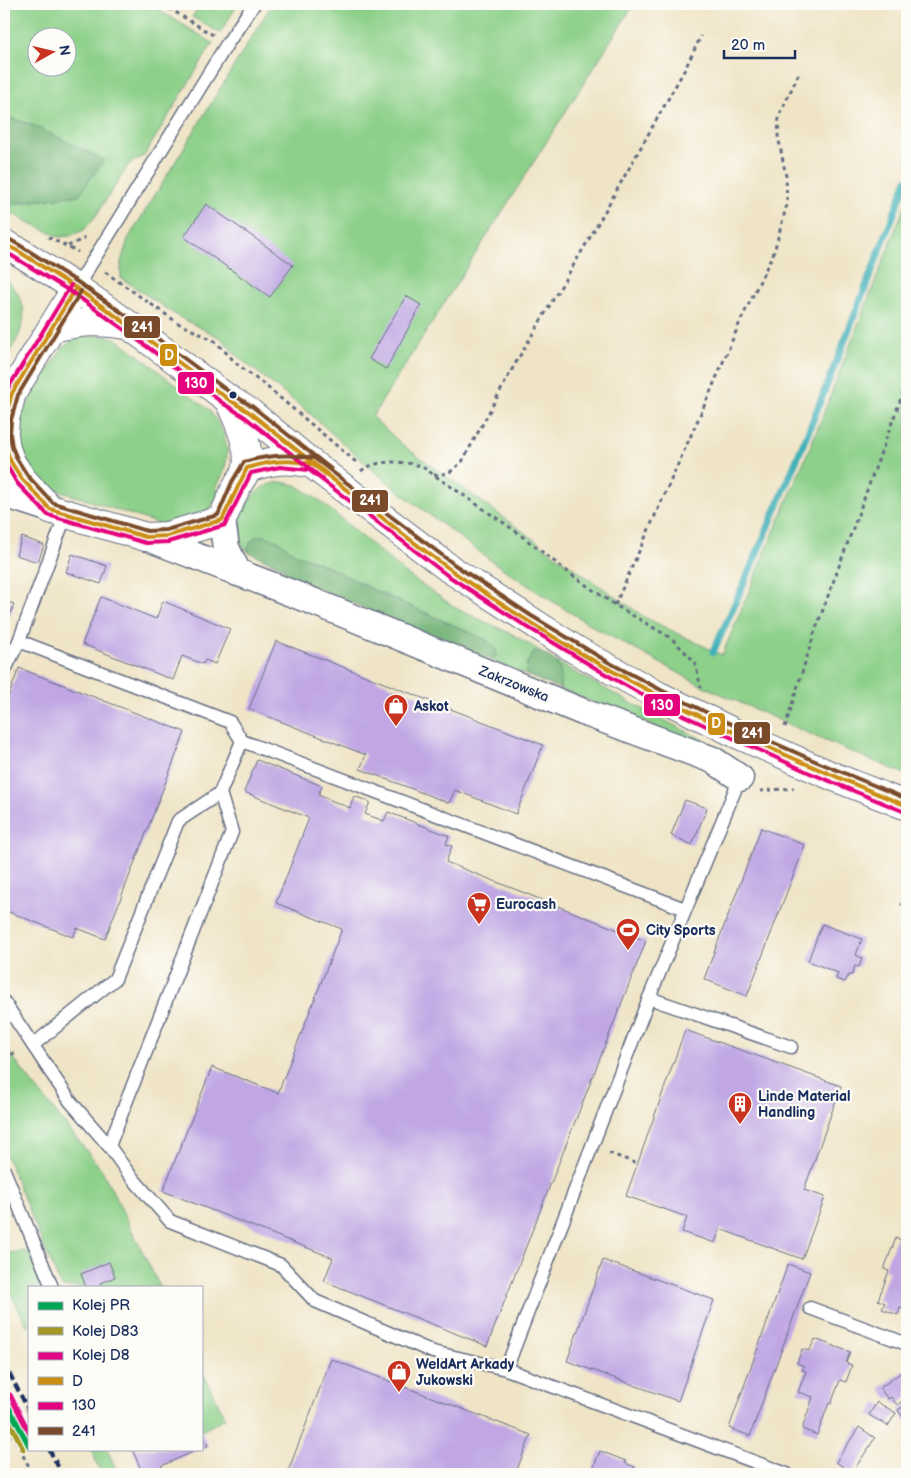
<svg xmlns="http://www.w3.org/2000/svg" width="911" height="1478" font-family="'Balsamiq Sans',sans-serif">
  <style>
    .green { fill: #8cd089; stroke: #548074; fill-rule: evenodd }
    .forest { fill: #71b275; stroke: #46706a }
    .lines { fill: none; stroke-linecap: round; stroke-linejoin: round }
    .stream { stroke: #41b1ba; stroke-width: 7 }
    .building { fill: #c0a7e4 }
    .service-casing { stroke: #656e82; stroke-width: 15 }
    .minor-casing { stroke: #656e82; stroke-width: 29 }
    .tertiary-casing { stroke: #656e82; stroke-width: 30 }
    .path { stroke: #656e82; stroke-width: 3; stroke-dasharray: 4 4; stroke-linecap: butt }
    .service { stroke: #fff; stroke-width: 12 }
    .minor { stroke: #fff; stroke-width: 26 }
    .tertiary { stroke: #fff; stroke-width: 28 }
    .rail { stroke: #1b2f5e; stroke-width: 4; stroke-dasharray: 8 4; stroke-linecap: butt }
    .bus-1-casing { stroke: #fdfcf7; stroke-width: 8 }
    .bus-2-casing { stroke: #fdfcf7; stroke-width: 8 }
    .bus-3-casing { stroke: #fdfcf7; stroke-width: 8 }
    .bus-1 { stroke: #cb8e13; stroke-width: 4 }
    .bus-2 { stroke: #e5007d; stroke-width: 4 }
    .bus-3 { stroke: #7a4b2a; stroke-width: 4 }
    .rail-1-casing { stroke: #fdfcf7; stroke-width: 9 }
    .rail-2-casing { stroke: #fdfcf7; stroke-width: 9 }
    .rail-3-casing { stroke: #fdfcf7; stroke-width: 9 }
    .rail-1 { stroke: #00a651; stroke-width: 5 }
    .rail-2 { stroke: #a49726; stroke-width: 5 }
    .rail-3 { stroke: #e00885; stroke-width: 5 }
    .bus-dot { fill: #1b2f5e; stroke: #fdfcf7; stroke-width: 2 }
    .labels { text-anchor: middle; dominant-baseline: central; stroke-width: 4.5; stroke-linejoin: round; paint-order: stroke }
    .street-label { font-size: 14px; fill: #1b2f5e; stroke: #fdfcf7 }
    .poi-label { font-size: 14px; font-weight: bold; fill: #1b2f5e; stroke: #fdfcf7; text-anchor: start }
    .line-badge { stroke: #fdfcf7; stroke-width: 2 }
    .badge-label { font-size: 14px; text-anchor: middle; font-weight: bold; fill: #fff }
  </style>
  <rect width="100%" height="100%" fill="#fdfcf7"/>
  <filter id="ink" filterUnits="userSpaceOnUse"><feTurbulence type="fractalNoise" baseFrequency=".02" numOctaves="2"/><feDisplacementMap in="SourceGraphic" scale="10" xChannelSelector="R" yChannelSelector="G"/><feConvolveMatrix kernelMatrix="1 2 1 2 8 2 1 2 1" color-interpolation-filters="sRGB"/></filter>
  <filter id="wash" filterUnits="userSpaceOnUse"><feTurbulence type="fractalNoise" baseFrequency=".0096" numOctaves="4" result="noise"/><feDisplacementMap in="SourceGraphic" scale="20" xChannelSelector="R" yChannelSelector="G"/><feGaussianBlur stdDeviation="1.12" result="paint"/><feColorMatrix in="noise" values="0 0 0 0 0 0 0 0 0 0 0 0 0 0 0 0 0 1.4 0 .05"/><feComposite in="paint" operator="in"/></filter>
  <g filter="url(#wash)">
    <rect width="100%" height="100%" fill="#efe4c6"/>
    <g class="green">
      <path d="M4 4H149L213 43 144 156 129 164 95 217 84 230 70 236 59 237 4 210V205L79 195 35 126 4 116ZM38 38H68V68H38Z"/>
      <path d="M195 4H238L220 33 192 17 199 7Z"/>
      <path d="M272 4H634L372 417 404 446 575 569 646 618 722 655 815 435 907 200V775L823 740 701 685 597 629 538 592 493 562 415 504 374 471 308 412 238 357 221 338 179 317 121 278V262L128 239Z"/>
      <path d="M4 278C35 304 25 331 4 360Z"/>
      <path d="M84 335 108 336 117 339 209 410C230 437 233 458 216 488L220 493 210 509 162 525 46 486 30 468 20 443 18 426 22 411 62 349 75 338Z"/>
      <path d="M281 482 296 485 319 500 405 573 459 610 512 634 542 652H534L527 663 526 675 491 660 487 640 378 592 319 562 297 555 277 540 248 547V552C243 546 238 540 237 532 235 516 250 496 262 488 268 484 274 483 281 482Z"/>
      <path d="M553 660C610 692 667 723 727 751L724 755 560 689V670Z"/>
      <path d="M4 1045 28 1078 102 1170 160 1287H61L4 1151Z"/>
      <path d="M30 1251 46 1287H29V1329L4 1281V1253Z"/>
      <path d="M201 1369 225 1418 202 1431H201Z"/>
      <path d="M91 1449H107L118 1474H101Z"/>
    </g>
    <g class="forest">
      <path d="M4 116 35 126 104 160 79 195 4 205Z"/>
      <path d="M257 536H265L277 540 297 555 318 562 378 592 487 640 496 649V656L491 660 282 574 284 568 248 552C248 544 251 540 257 536Z"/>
      <path d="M534 652C545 652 558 660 560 671 562 677 560 683 560 689L526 675 527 663Z"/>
    </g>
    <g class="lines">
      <path class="stream" d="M713 652C784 498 846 339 907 180"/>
    </g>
    <g id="blocks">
      <g class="building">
        <path d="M206 204 293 265 270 297 184 237Z"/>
        <path d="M406 296 421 305 386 369 369 359Z"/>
        <path d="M22 537 44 545 38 562 16 555Z"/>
        <path d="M72 554 107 566 101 584 66 572Z"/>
        <path d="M101 597 156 619 163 601 230 629 215 664 205 660 203 664 182 656 173 680 82 644Z"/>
        <path d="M4 601 14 604 9 618 4 617Z"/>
        <path d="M276 641 543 745 516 814 455 790 449 803 360 769 366 755 249 709Z"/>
        <path d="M19 668 185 732 105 939 77 928 73 937 4 910V708Z"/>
        <path d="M257 760 322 786 318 795 350 808 354 796 370 802 365 814 384 821 388 812 449 836 446 844 452 846 446 862 646 941 487 1346 324 1281 333 1258 163 1191 212 1067 278 1093 342 929 276 903 309 818 244 792Z"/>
        <path d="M685 800 707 808 692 845 671 835Z"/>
        <path d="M761 828 805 845 747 996 704 979Z"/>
        <path d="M907 886V907L901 905Z"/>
        <path d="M822 924 862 939 856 955 862 958 859 967 855 966 852 975H849L845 982 836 979 838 973 808 961Z"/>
        <path d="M685 1030 841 1086 804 1190 825 1197 802 1259 720 1229 715 1243 682 1232 687 1217 626 1196Z"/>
        <path d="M896 1238 907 1243V1302L904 1309 900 1308 898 1315 882 1309 885 1303 878 1300 889 1271 884 1269Z"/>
        <path d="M603 1260 714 1300 678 1401 567 1361Z"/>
        <path d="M109 1262 115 1277 100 1283 101 1286 100 1287H86L81 1274Z"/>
        <path d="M788 1264 810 1272 750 1436 729 1428Z"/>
        <path d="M815 1339 850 1352 846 1363 852 1365 846 1382 840 1380 831 1404 829 1403 817 1435 802 1429 813 1397 798 1392 806 1371 802 1370 804 1366 797 1363 802 1349 809 1351Z"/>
        <path d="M331 1359 531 1435 515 1474H287Z"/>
        <path d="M907 1368V1398L897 1405 891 1397 888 1399 880 1388Z"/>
        <path d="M877 1402 896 1413 888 1426 869 1415Z"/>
        <path d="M907 1404V1424L898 1410Z"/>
        <path d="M859 1427 875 1438 852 1473 836 1462Z"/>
        <path d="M201 1431 208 1446 201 1449Z"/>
        <path d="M132 1449H200L161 1466 164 1474H143Z"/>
        <path d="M600 1451 626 1461 625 1463 635 1467 632 1474H591Z"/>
      </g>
    </g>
  </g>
  <g filter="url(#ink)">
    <use href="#blocks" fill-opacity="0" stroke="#656e82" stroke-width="1"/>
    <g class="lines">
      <defs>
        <g id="service">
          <path d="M76 288 227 44 254 4"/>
          <path d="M19 641 66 514"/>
          <path d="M4 672 19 641 230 722 242 741 220 793 232 832 109 1146"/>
          <path d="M242 741 685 909"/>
          <path d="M740 778 649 998 506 1369 787 1474"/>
          <path d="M649 998 791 1047"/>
          <path d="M4 1002 70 1101 109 1146 129 1174 170 1221 281 1265 315 1301 433 1352 506 1369"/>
          <path d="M33 1045 115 979 178 821 220 793"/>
          <path d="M4 1170 52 1287"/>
          <path d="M810 1308 907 1344"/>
        </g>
        <g id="minor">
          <path d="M4 494 50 509"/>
          <path d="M222 520 226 548 238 573"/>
          <path d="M146 537 317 603 583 712 713 760 740 778"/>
        </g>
        <g id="tertiary">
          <path d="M4 244 18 251 76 288 130 326 228 399 249 412 312 464 450 569 576 650 657 695 737 734 832 776 907 806"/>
          <path d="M76 288 12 393 5 419 4 434 6 449 11 462 22 479 50 509 146 537 167 536 222 520C227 508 232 496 238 484 241 479 246 473 247 467 251 447 237 417 228 399"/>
          <path d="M52 328C81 322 98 320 127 325"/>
          <path d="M247 468C273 460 286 458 312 464"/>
        </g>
      </defs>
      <use href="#service" class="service-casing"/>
      <use href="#minor" class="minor-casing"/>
      <use href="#tertiary" class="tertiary-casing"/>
      <g class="path">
        <path d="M162 4 213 35"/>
        <path d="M48 237 78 252"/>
        <path d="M68 246 85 238"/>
        <path d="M105 272 178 323 215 341 237 364 266 386 356 462"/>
        <path d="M361 471C377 459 403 461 421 466L514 530 573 576 615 605 671 638 695 662 701 688"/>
        <path d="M434 475 449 473 462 462 515 364 592 234 685 69 701 36"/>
        <path d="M615 605 709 395 740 322 774 252 787 204 786 176 778 136 779 116 800 71"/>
        <path d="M785 727 814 634 907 382"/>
        <path d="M760 791 794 788"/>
        <path d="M4 1058 16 1052"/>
        <path d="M609 1153 638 1164"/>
        <path d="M4 1420 33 1474"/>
      </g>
      <use href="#service" class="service"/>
      <use href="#minor" class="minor"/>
      <use href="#tertiary" class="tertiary"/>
      <g class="rail">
        <path d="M4 1363 29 1411"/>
        <path d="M49 1449 62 1474"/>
      </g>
      <defs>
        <g id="bus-1">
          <path d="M4 244 18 251 76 288 130 326 228 399 249 412 327 474"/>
          <path d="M76 288 12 393 5 419 4 434 6 449 11 462 22 479 50 509 146 537 167 536 222 520 247 468C270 461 289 459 312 464 353 493 391 526 432 556 470 585 512 611 552 636 664 705 785 756 907 806"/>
        </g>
        <g id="bus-2">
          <path d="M4 251 73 293 126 331 224 404 245 417 323 479"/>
          <path d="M4 400 7 390 71 285"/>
          <path d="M4 461 17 483 48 515 146 543 168 542 225 525 251 473 280 467 309 470 447 575 524 625 602 672 655 702 717 731 810 773 905 812"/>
        </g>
        <g id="bus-3">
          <path d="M7 238 21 246 79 283 134 321 232 394 253 407 331 469"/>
          <path d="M81 291 18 395 11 420 10 434 12 447 17 459 27 475 53 503 147 531 166 530 218 515 232 482 244 462C268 455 289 453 314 458L455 565 530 615 608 662 661 690 722 720 815 761 907 799"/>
        </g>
      </defs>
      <use href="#bus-1" class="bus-1-casing"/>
      <use href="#bus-2" class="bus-2-casing"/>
      <use href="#bus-3" class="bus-3-casing"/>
      <use href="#bus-1" class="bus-1"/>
      <use href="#bus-2" class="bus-2"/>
      <use href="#bus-3" class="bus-3"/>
      <defs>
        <path id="rail-1" d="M4 1398 29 1446"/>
        <path id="rail-2" d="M4 1411 23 1449"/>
        <path id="rail-3" d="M10 1395 29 1432"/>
      </defs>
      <use href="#rail-1" class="rail-1-casing"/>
      <use href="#rail-2" class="rail-2-casing"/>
      <use href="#rail-3" class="rail-3-casing"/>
      <use href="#rail-1" class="rail-1"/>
      <use href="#rail-2" class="rail-2"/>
      <use href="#rail-3" class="rail-3"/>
    </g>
  </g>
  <defs>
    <symbol id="shop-pin" viewBox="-11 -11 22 30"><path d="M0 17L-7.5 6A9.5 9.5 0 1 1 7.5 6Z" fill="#c8321e" stroke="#fdfcf7"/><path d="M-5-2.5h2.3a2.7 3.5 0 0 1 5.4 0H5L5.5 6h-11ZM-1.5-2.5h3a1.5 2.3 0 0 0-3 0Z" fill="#fff"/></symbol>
    <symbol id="supermarket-pin" viewBox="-11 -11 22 30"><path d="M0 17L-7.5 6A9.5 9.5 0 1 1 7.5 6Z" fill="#c8321e" stroke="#fdfcf7"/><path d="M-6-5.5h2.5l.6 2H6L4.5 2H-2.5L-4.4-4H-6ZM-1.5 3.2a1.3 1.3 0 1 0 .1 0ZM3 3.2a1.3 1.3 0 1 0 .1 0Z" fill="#fff"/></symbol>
    <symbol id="stadium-pin" viewBox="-11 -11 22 30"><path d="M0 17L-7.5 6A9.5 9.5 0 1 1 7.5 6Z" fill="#c8321e" stroke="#fdfcf7"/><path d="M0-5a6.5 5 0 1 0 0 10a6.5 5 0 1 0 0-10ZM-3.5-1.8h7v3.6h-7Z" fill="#fff"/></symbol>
    <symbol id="building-pin" viewBox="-11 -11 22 30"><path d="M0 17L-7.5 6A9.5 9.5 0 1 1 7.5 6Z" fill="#c8321e" stroke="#fdfcf7"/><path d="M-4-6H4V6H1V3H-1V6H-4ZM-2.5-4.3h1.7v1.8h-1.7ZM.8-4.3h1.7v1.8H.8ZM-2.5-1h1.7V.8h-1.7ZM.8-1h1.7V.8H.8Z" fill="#fff"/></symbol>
  </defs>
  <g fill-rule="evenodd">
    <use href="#shop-pin" x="382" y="692" width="28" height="38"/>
    <use href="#supermarket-pin" x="465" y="890" width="28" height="38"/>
    <use href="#stadium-pin" x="614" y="916" width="28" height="38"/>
    <use href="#building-pin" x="726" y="1090" width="28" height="38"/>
    <use href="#shop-pin" x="385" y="1358" width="28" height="38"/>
  </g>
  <circle class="bus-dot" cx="233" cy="395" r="4.5"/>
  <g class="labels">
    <g class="street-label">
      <text transform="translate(514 684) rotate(22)">Zakrzowska</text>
    </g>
    <g class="poi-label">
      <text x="414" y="706">Askot</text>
      <text x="496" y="904">Eurocash</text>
      <text x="646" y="930">City Sports</text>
      <text x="758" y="1096">Linde Material<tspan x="758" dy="16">Handling</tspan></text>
      <text x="416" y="1364">WeldArt Arkady<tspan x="416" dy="16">Jukowski</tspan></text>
    </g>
  </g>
  <g class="line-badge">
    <rect x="123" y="315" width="38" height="24" rx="5" fill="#7a4b2a"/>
    <rect x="159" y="343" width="19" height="24" rx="5" fill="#cb8e13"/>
    <rect x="177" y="371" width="38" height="24" rx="5" fill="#e5007d"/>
    <rect x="351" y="489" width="38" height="24" rx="5" fill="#7a4b2a"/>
    <rect x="643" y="693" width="38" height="24" rx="5" fill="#e5007d"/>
    <rect x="707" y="712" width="19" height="24" rx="5" fill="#cb8e13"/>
    <rect x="733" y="721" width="38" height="24" rx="5" fill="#7a4b2a"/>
  </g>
  <g class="badge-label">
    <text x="142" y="332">241</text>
    <text x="169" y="360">D</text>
    <text x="196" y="388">130</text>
    <text x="370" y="505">241</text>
    <text x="662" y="710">130</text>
    <text x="716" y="728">D</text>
    <text x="752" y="738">241</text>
  </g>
  <rect width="911" height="1478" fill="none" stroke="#fdfcf7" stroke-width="20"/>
  <rect x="28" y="1286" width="175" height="165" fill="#fdfcf7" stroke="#a3aaba"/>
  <rect x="38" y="1302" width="25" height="8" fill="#00a651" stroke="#a3aaba"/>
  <text x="72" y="1310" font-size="15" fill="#1b2f5e">Kolej PR</text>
  <rect x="38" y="1327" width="25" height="8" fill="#a49726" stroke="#a3aaba"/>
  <text x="72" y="1336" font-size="15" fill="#1b2f5e">Kolej D83</text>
  <rect x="38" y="1352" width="25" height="8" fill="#e00885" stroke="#a3aaba"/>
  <text x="72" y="1360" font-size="15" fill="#1b2f5e">Kolej D8</text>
  <rect x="38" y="1377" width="25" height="8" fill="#cb8e13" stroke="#a3aaba"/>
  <text x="72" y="1386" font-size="15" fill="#1b2f5e">D</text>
  <rect x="38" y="1402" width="25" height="8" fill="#e5007d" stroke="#a3aaba"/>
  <text x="72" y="1410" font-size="15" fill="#1b2f5e">130</text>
  <rect x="38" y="1427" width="25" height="8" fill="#7a4b2a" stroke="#a3aaba"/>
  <text x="72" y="1436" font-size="15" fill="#1b2f5e">241</text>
  <g transform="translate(52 52) rotate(82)"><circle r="24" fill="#fdfcf7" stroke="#a3aaba"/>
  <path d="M0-4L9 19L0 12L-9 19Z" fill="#c8321e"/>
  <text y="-8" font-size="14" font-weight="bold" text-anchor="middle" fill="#1b2f5e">N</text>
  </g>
  <path d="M724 50v8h71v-8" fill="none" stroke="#1b2f5e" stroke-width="2.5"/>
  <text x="731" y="50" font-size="15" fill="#1b2f5e" stroke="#fdfcf7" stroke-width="4" paint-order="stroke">20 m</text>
</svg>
